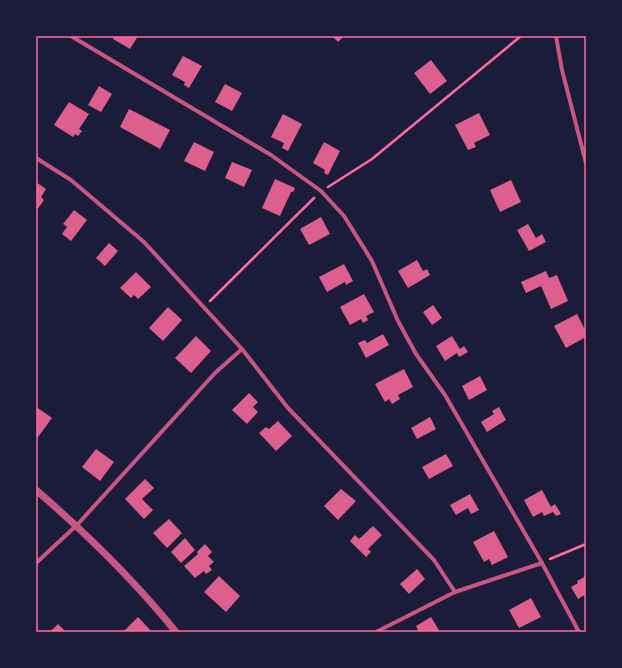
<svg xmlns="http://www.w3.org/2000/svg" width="622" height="668" font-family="Montserrat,sans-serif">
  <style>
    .building { fill: #dd5f8e }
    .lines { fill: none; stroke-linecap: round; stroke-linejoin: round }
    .path { stroke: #ff6b9d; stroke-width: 2.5 }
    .minor { stroke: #c65784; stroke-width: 4 }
    .tertiary { stroke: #c65784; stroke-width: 7 }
    .neatline { fill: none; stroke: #ff6b9d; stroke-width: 1.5 }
  </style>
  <rect width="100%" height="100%" fill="#1b1b3a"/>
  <g class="building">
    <path d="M114 36H138L130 49 113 39Z"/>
    <path d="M332 36H344L338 42Z"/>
    <path d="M183 56 202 66 189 88 184 85 185 82 172 75Z"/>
    <path d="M431 60 447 81 430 94 414 73Z"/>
    <path d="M225 84 242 93 232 111 215 102Z"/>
    <path d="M99 86 112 94 101 112 88 105Z"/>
    <path d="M69 102 89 114 79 129 82 131 78 136 75 134 73 137 54 125Z"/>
    <path d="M129 109 170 130 160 149 120 127Z"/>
    <path d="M479 113 490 135 474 143 476 147 468 150 455 125Z"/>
    <path d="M283 114 302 124 288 151 282 148 284 143 271 137Z"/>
    <path d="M194 142 214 152 205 171 184 161Z"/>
    <path d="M324 142 340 151 328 175 324 173 325 170 313 163Z"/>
    <path d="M232 162 252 170 244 187 225 178Z"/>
    <path d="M275 179 295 188 293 192H291L280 216 262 208Z"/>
    <path d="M511 180 521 202 500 212 490 190Z"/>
    <path d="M36 182 46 189 41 197 44 200 37 210Z"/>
    <path d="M74 210 87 220 71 241 62 234 67 227 63 224Z"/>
    <path d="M321 217 330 234 309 245 300 229Z"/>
    <path d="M528 224 536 238 542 234 546 242 529 251 517 230Z"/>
    <path d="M109 243 118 251 105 266 96 258Z"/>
    <path d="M417 260 423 271 427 269 430 275 408 288 398 271Z"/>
    <path d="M344 264 353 281 346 285 345 282 327 292 319 277Z"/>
    <path d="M546 271 549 278 557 275 568 301 551 309 541 286 526 293 521 282Z"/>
    <path d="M136 272 151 287 138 299 134 295 131 298 120 288Z"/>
    <path d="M364 294 374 312 366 316 368 320 363 323 361 319 350 325 340 307Z"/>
    <path d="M433 305 442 318 432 325 423 312Z"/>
    <path d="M168 307 182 320 163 341 149 328Z"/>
    <path d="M577 314 586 332V337L566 348 554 326Z"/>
    <path d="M383 334 389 345 366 358 358 343 365 340 367 343Z"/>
    <path d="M196 336 211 351 191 373 175 358Z"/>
    <path d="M452 336 460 349 464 346 468 352 459 357 457 353 445 361 436 346Z"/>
    <path d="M404 369 413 387 398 395 400 399 392 404 389 399 385 402 375 384Z"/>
    <path d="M480 376 487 390 469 400 462 386Z"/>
    <path d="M249 393 258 402 253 407 258 412 247 424 232 410Z"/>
    <path d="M499 407 506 420 487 432 481 422 494 414 492 411Z"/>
    <path d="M38 408 52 418 38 437 36 436V411Z"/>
    <path d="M430 417 436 429 417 439 411 428Z"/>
    <path d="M278 421 292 436 276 451 259 433 266 427 269 429Z"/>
    <path d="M96 449 114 462 100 481 82 467Z"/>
    <path d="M446 454 453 466 429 479 422 467Z"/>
    <path d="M145 479 154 488 142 499 153 510 144 519 125 499Z"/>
    <path d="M341 489 356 501 338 520 324 506Z"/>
    <path d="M542 490 551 507 555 504 561 514 556 516 553 512 544 516 542 512 533 517 524 500Z"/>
    <path d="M470 494 479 510 471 514 468 508 456 515 450 505Z"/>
    <path d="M169 519 182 533 167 548 153 533Z"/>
    <path d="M373 526 382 535 368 549 371 552 366 557 350 541 355 535 359 539Z"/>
    <path d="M494 531 508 557 492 565 489 559 484 562 473 542Z"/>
    <path d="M185 538 195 550 181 563 171 552Z"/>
    <path d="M205 544 212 552 208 556 214 562 209 566 212 570 206 574 204 571 195 578 184 566 198 554 197 552Z"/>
    <path d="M417 569 425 579 409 594 400 584Z"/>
    <path d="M219 576 240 596 226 612 204 592Z"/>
    <path d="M586 576V594L578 599 571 587 578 583 577 581Z"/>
    <path d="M531 598 541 617 519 628 509 610Z"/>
    <path d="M138 617 152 632H123Z"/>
    <path d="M431 617 440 632H419L416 626Z"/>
    <path d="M58 624 66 632H50Z"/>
  </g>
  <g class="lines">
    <g class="path">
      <path d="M328 187 372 159 521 36"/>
      <path d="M210 301 314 198"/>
      <path d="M550 559 586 544"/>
    </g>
    <g class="minor">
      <path d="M71 36 271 155 321 191 344 216 372 261 398 321 416 354 445 395 542 563 579 632"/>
      <path d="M556 36 562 70 586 163"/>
      <path d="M36 158 71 180 144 242 242 349 288 408 434 560 455 592"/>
      <path d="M36 563 77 525 215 373 242 349"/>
      <path d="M376 632 455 592 542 563"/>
    </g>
    <path class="tertiary" d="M36 490C87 534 134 580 176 632"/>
  </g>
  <rect width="622" height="668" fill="none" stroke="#1b1b3a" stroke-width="74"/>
  <rect x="37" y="37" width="548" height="594" class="neatline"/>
</svg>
